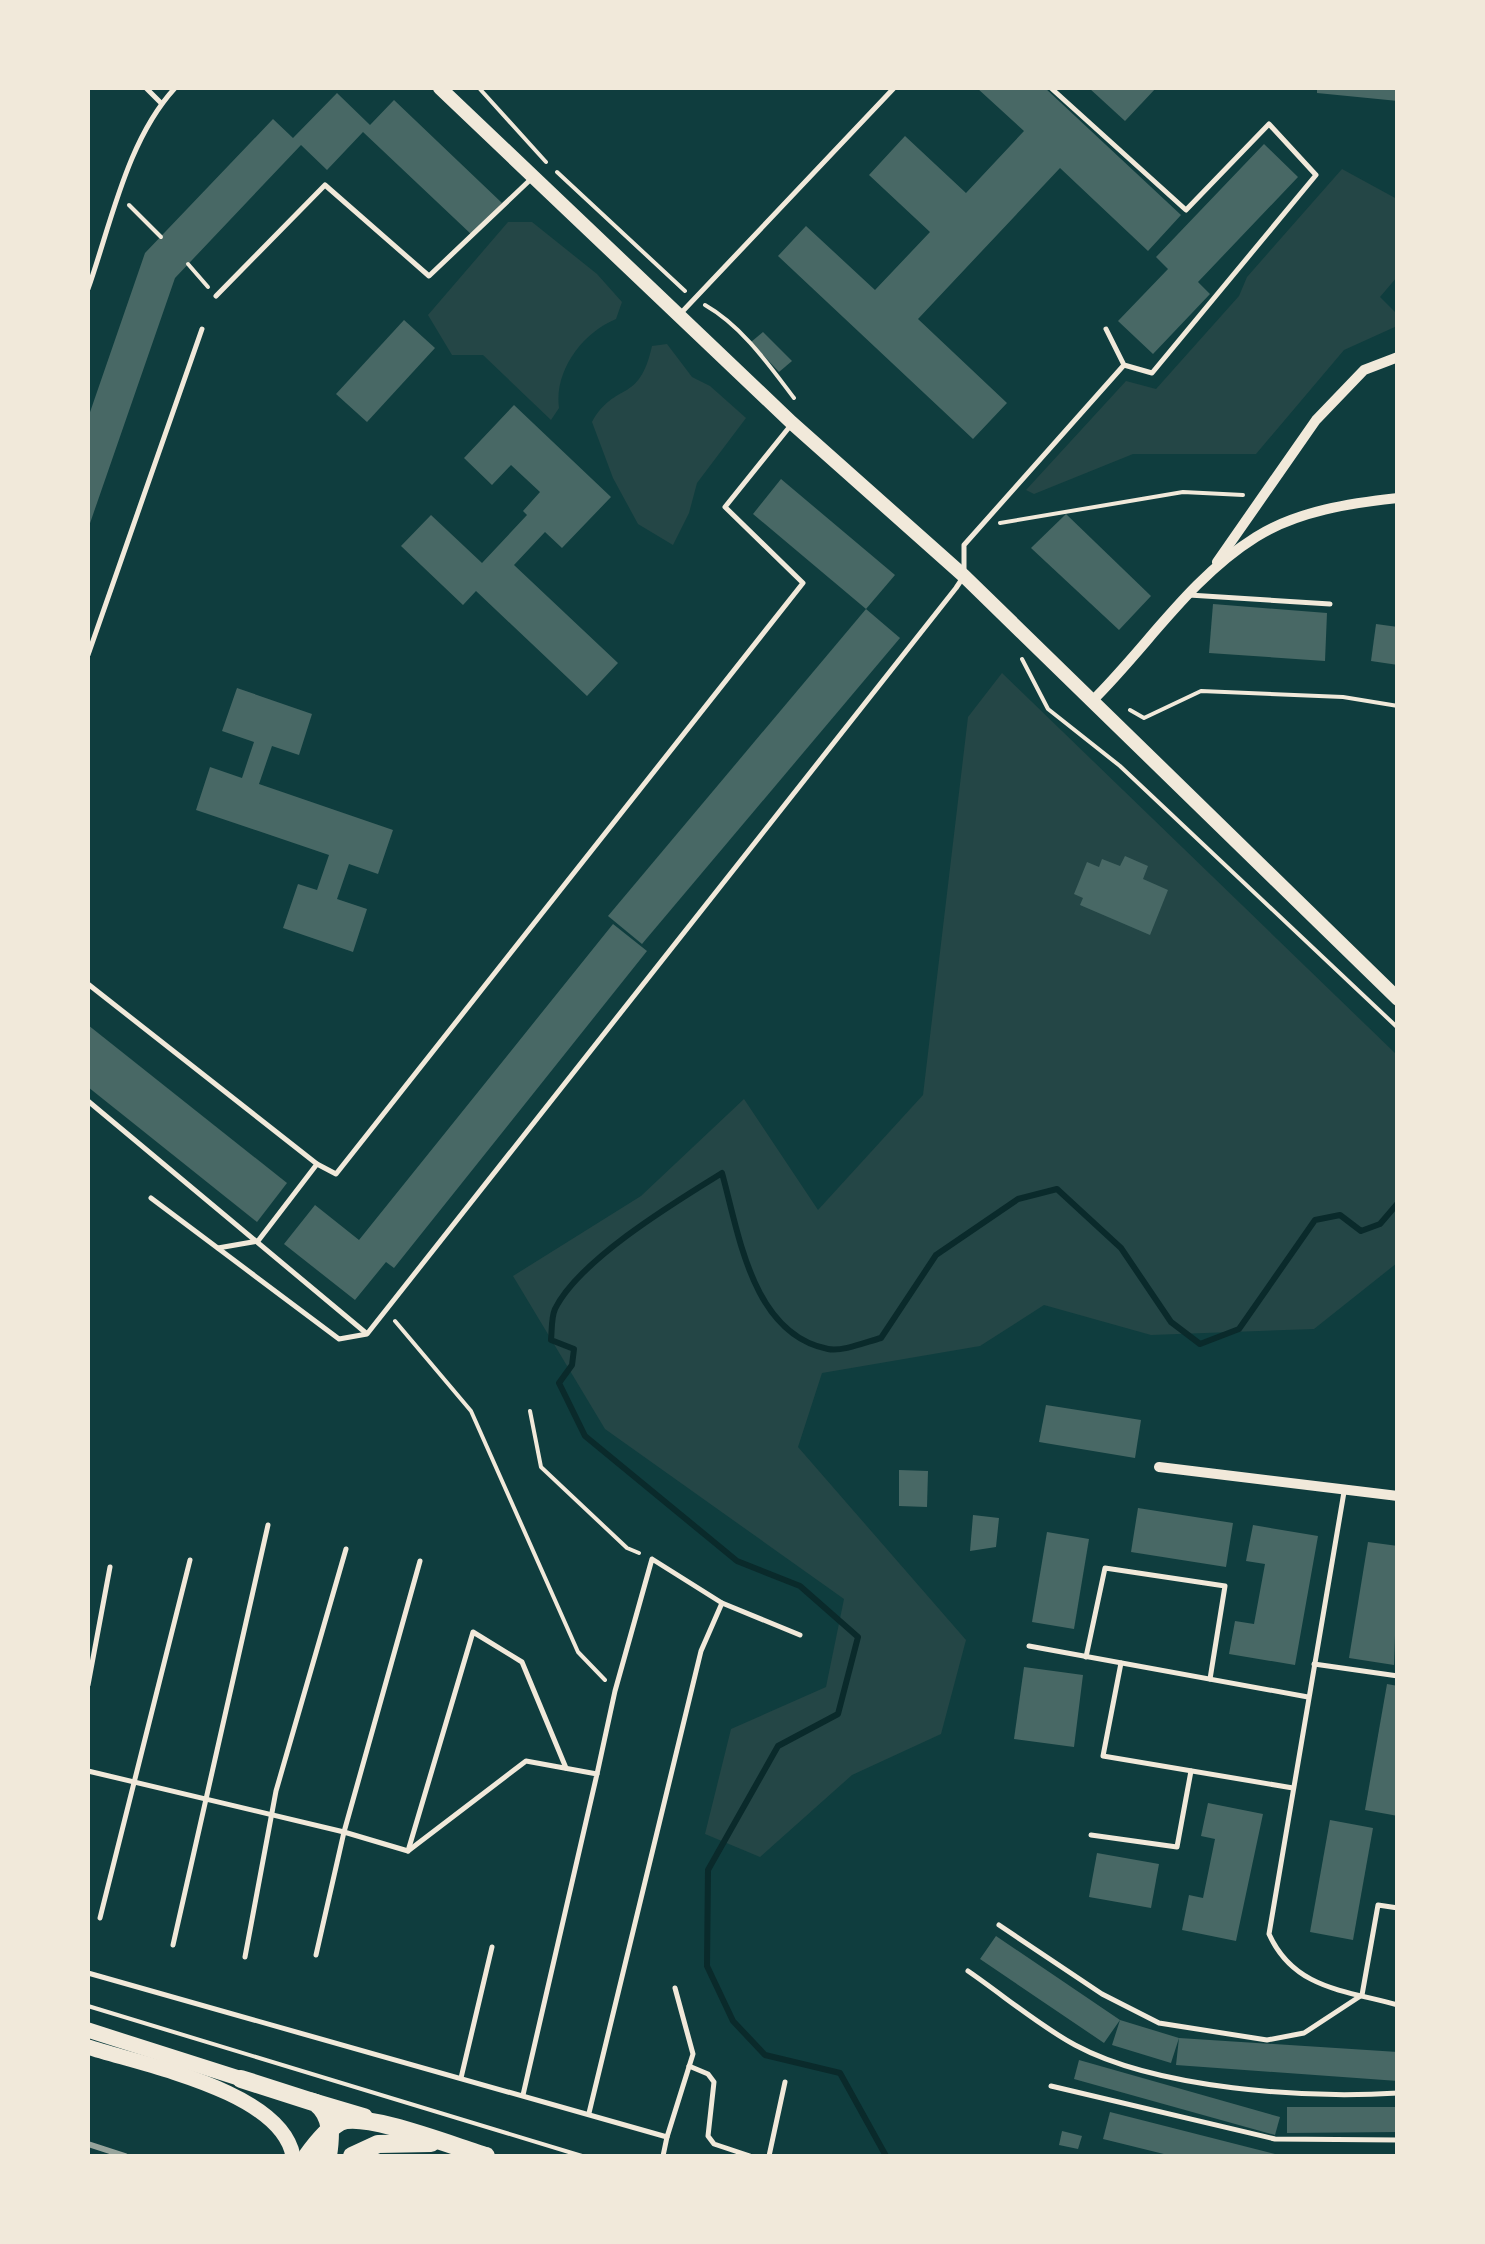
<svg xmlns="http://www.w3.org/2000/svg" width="1485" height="2244" font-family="'Sofia Sans Condensed',sans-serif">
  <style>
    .green { fill: #244646 }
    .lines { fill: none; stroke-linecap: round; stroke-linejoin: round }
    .stream { stroke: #0a2a2b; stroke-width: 6 }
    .building { fill: #486865 }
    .path { stroke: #f1e9da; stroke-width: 4 }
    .service { stroke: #f1e9da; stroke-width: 5 }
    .minor { stroke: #f1e9da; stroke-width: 10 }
    .tertiary { stroke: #f1e9da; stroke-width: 14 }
    .secondary { stroke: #f1e9da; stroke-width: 15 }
    .trunk { stroke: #f1e9da; stroke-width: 18 }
    .rail { stroke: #97a49c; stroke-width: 6 }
  </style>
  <rect width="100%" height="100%" fill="#0f3d3e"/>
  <g class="green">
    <path d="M1342 169 1397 199V277L1380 297 1397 314V326L1344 350 1256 454H1133L1034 494 1026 490 1126 381 1156 389 1239 296 1247 277Z"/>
    <path d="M508 222H532L597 274 622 302 616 319C582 333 554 371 559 408L551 420 483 355H452L428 315Z"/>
    <path d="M667 344 692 377 710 386 746 418 697 483 689 513 673 545 638 524 613 478 592 422C616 380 639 405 652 346Z"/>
    <path d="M1002 673 1397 1055V1263L1314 1329 1151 1335 1044 1305 980 1346 822 1373 798 1447 966 1640 941 1734 852 1775 760 1857 705 1834 731 1729 826 1687 844 1599 605 1429 513 1276 641 1196 744 1099 818 1210 923 1095 968 717Z"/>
  </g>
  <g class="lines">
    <path class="stream" d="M886 2156 840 2073 765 2055 733 2021 707 1966 708 1870 778 1746 838 1714 858 1637 800 1586 737 1561 585 1436 559 1383 572 1365 574 1349 551 1340C552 1331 551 1318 555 1309 579 1260 675 1202 722 1173 739 1234 752 1334 828 1349 842 1352 866 1342 881 1338L936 1255 1018 1199 1057 1189 1121 1248 1171 1322 1200 1344 1239 1329 1315 1220 1340 1215 1361 1231 1380 1224 1398 1203"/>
  </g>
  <g class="building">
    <path d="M977 88H1045L1181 215 1148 251 1060 168 918 319 1007 403 973 439 778 256 806 226 875 290 930 232 869 175 905 136 966 193 1024 131Z"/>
    <path d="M1089 88H1156L1125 121Z"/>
    <path d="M1317 88H1398V101L1317 93Z"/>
    <path d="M337 93 370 125 394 100 502 203 472 235 363 132 327 170 301 145 175 278 88 529V418L145 253 273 119 293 138Z"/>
    <path d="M1264 144 1298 177 1198 282 1210 294 1153 354 1118 321 1168 269 1156 257Z"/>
    <path d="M404 320 435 348 367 422 336 394Z"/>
    <path d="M763 332 792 361 779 372 751 342Z"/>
    <path d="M514 405 611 497 562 548 545 532 514 565 618 663 587 696 476 591 463 605 401 546 431 515 482 563 527 515 523 511 540 492 511 465 492 485 464 458Z"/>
    <path d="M781 479 895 575 866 609 753 514Z"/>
    <path d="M1066 514 1151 596 1119 630 1031 548Z"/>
    <path d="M1213 604 1327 613 1325 661 1209 653Z"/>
    <path d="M866 609 900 638 642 944 608 916Z"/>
    <path d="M1376 624 1398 627V665L1371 661Z"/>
    <path d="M237 688 312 714 299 755 272 746 259 784 393 830 378 874 349 864 337 899 367 909 353 952 283 928 298 884 317 890 329 855 196 810 210 767 242 778 254 742 222 731Z"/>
    <path d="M1125 856 1148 866 1143 879 1168 890 1150 935 1080 905 1083 898 1074 894 1087 862 1099 867 1102 859 1120 866Z"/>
    <path d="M613 924 647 951 394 1268 386 1262 355 1300 284 1244 315 1205 359 1240Z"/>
    <path d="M88 1025 287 1183 257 1222 88 1087Z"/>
    <path d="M1046 1405 1141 1420 1135 1458 1039 1442Z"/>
    <path d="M899 1470 928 1471 927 1507 899 1506Z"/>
    <path d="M1138 1508 1233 1523 1226 1567 1131 1552Z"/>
    <path d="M973 1515 999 1518 996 1547 970 1551Z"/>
    <path d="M1253 1525 1318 1536 1295 1665 1229 1654 1235 1621 1254 1624 1265 1564 1246 1561Z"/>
    <path d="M1047 1532 1089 1539 1074 1629 1032 1622Z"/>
    <path d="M1368 1542 1398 1546 1394 1665 1349 1658Z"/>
    <path d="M1024 1667 1083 1675 1074 1747 1014 1739Z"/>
    <path d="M1387 1684 1398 1686V1816L1365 1810Z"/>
    <path d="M1208 1803 1263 1814 1236 1941 1182 1930 1189 1895 1203 1898 1215 1839 1201 1836Z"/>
    <path d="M1330 1820 1373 1828 1353 1940 1310 1932Z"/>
    <path d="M1097 1853 1159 1864 1151 1908 1089 1897Z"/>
    <path d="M996 1936 1120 2020 1179 2038 1398 2052V2081L1176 2065 1179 2038 1171 2063 1112 2045 1120 2020 1104 2043 980 1959Z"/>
    <path d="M1079 2060 1280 2117 1275 2135 1074 2079Z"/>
    <path d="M1287 2107H1398V2132L1287 2133Z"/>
    <path d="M1110 2112 1279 2155V2156H1172L1103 2139Z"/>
    <path d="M1062 2131 1082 2136 1078 2149 1059 2145Z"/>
  </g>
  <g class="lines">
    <g class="path">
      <path d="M479 88 546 162"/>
      <path d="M557 172 685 291"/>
      <path d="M129 205 161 237"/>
      <path d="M188 264 208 287"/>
      <path d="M705 305C742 326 769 365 794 398"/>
      <path d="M1000 523 1183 492 1243 495"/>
      <path d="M1022 659 1048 709 1120 766 1398 1028"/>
      <path d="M1130 710 1144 718 1201 691 1343 697 1398 706"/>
      <path d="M395 1321 471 1411 578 1652 605 1680"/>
      <path d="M530 1411 541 1467 627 1548 639 1553"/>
      <path d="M88 2006 582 2156"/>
    </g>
    <g class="service">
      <path d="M146 88 161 103"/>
      <path d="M1051 88 1186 210 1269 124 1316 175 1152 373 1124 365 1106 329"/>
      <path d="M88 289C111 224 127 140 175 88"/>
      <path d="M216 296 325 185 429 276 530 180"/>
      <path d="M681 313 894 88"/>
      <path d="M1189 595 1330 604"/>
      <path d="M88 655 202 329"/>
      <path d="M88 984 317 1164"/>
      <path d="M88 1101 366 1333"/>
      <path d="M151 1198 339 1339 367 1334 956 588 964 576V545L1124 365"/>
      <path d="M218 1248 258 1241 317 1164 336 1174 803 583 725 507 791 425"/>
      <path d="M1344 1492 1269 1934C1294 1989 1344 1990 1398 2005"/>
      <path d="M1029 1646 1308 1697"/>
      <path d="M1086 1657 1105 1568 1225 1586 1210 1679"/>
      <path d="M1121 1663 1103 1756 1293 1788"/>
      <path d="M1314 1664 1398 1676"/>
      <path d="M88 1685 110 1567"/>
      <path d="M88 1771 344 1832 408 1851 526 1761 597 1774 523 2095"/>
      <path d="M597 1774 615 1691 652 1559 722 1603"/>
      <path d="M1091 1835 1177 1847 1191 1771"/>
      <path d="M408 1851 473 1632 522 1662 566 1768"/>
      <path d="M100 1918 190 1560"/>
      <path d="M999 1925 1102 1994 1159 2023 1267 2040 1304 2033 1362 1995 1378 1905 1398 1908"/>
      <path d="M173 1945 268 1525"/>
      <path d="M316 1955 344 1832 420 1561"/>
      <path d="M245 1957 276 1791 346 1549"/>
      <path d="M968 1971C1003 1995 1038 2025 1075 2045 1157 2089 1306 2099 1398 2093"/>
      <path d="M88 1973 667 2137 693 2054 675 1988"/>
      <path d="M689 2066 708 2074 714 2082 708 2136 714 2144 750 2156"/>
      <path d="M461 2078 492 1947"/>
      <path d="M1051 2086 1275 2139 1398 2140"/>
      <path d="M589 2113 701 1651 722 1603 800 1635"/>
      <path d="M663 2156 667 2137"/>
      <path d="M769 2156 785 2082"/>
    </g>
    <g class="minor">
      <path d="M1217 562 1316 420 1364 370 1398 357"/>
      <path d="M1092 701C1146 648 1190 578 1256 537 1297 511 1351 503 1398 498"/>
      <path d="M1159 1467 1398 1496"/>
    </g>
    <path class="tertiary" d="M440 88 792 423 964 576 1398 999"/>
    <g class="secondary">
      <path d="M88 2030 251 2082"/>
      <path d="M88 2047C143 2065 281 2091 293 2156"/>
      <path d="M311 2100 365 2116"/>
    </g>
    <g class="trunk">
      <path d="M241 2079 316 2103C333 2117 331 2136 328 2156"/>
      <path d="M307 2156C315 2145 327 2129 340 2122 365 2111 458 2148 486 2156"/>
      <path d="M352 2156 378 2144 431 2143"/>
    </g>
    <path class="rail" d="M88 2144 125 2156"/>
  </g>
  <rect width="1485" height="2244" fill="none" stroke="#f1e9da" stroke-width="180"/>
</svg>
